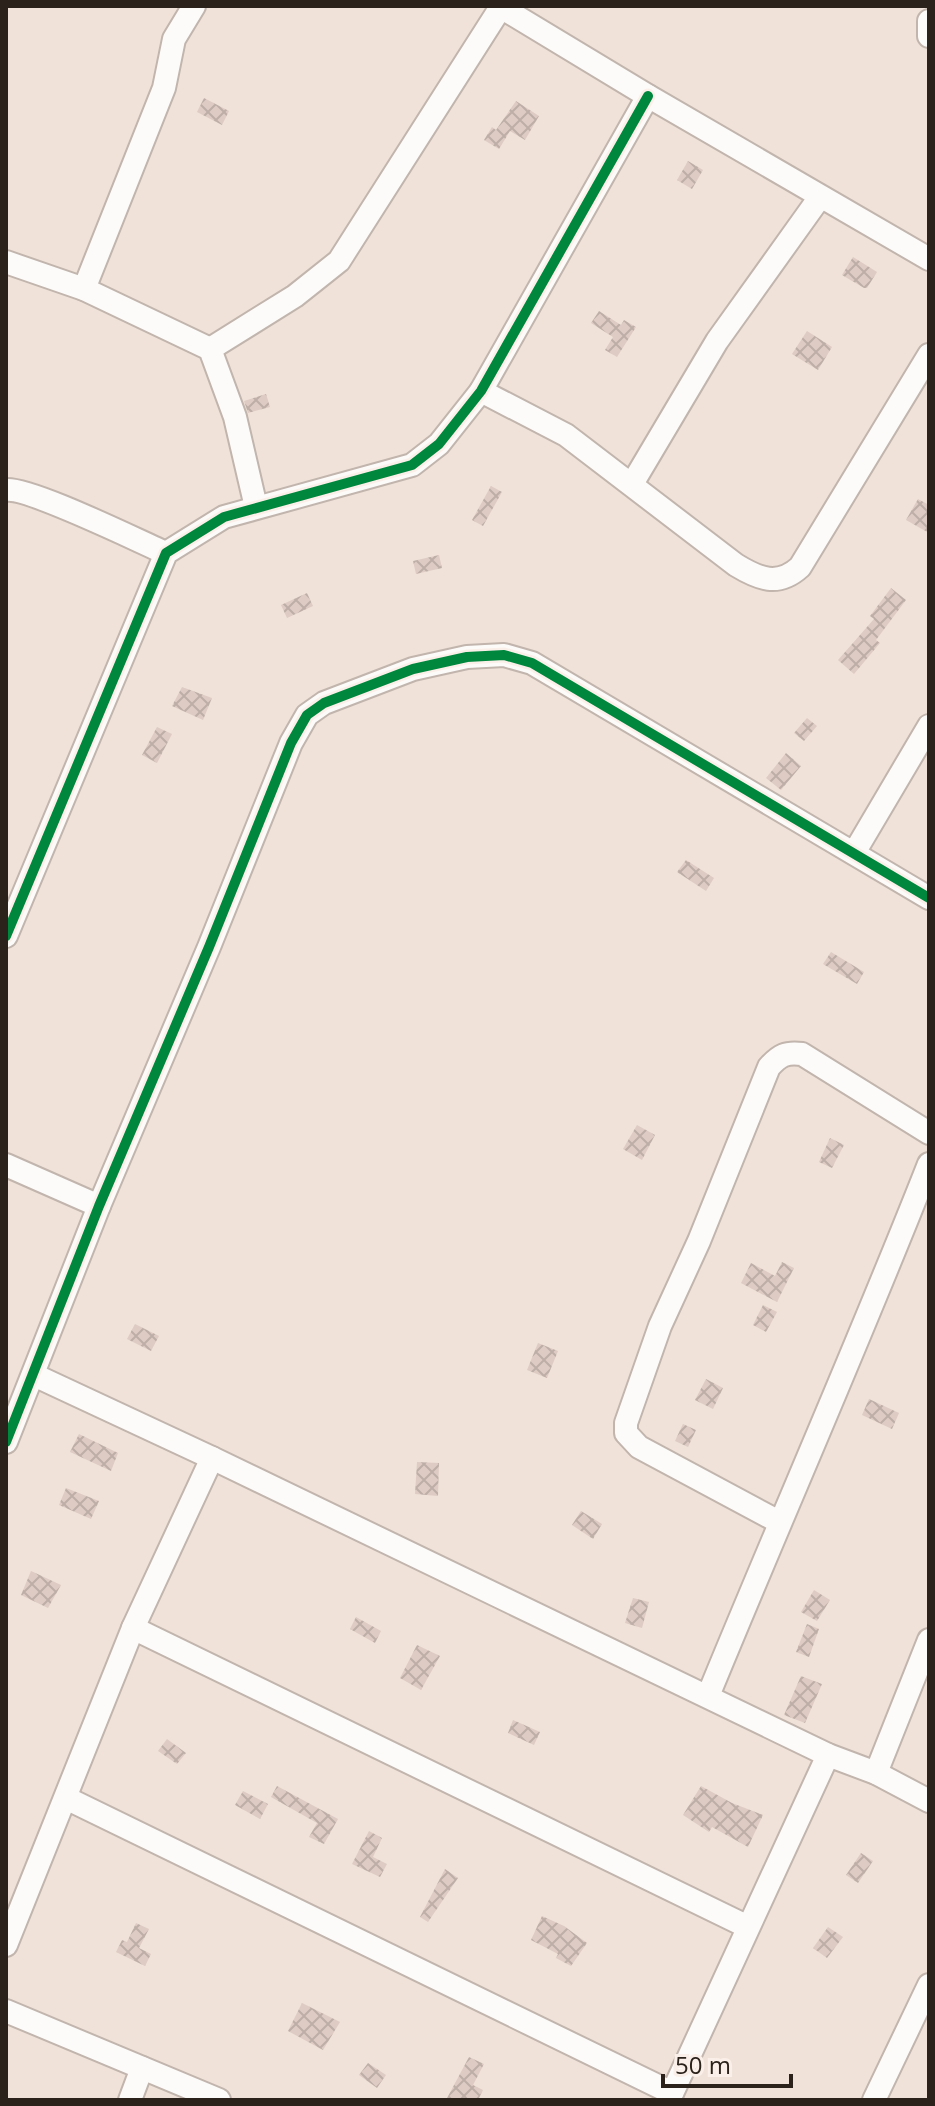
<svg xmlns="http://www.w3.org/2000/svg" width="935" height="2106" font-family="'Open Sans',sans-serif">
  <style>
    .building { fill: url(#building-cross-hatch) }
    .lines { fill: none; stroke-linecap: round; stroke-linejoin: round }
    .minor-casing { stroke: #c1b5ae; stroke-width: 26 }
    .minor { stroke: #fdfbf9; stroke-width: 22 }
    .cycleway-casing { stroke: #fbf0e9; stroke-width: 15 }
    .cycleway { stroke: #00873e; stroke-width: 10 }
  </style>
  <defs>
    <pattern id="building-cross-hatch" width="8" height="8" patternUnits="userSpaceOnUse" patternTransform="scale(2)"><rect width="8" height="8" fill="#ddcbc4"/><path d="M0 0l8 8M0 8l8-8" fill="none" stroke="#beaea8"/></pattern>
  </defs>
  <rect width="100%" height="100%" fill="#f0e2d8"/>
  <g class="building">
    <path d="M204 98 229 111 222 125 197 112Z"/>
    <path d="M516 101 539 116 525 140 510 131 499 149 484 140 492 127 496 130Z"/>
    <path d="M688 161 703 170 692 189 677 180Z"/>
    <path d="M853 257 877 272 867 288H864L842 275Z"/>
    <path d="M599 311 621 325 624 320 636 327 617 357 605 350 613 337 591 323Z"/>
    <path d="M807 331 832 347 818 370 792 354Z"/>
    <path d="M266 394 270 407 248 413 244 401Z"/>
    <path d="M491 486 502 492 483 526 472 520Z"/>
    <path d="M918 499 929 505V533L906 520Z"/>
    <path d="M439 555 442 568 416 574 413 561Z"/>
    <path d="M891 588 906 600 876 640 880 643 854 674 838 660 874 619 870 616Z"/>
    <path d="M307 593 313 606 287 618 281 605Z"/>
    <path d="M182 687 212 698 203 720 172 706Z"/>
    <path d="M807 718 817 726 804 741 794 733Z"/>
    <path d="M157 727 172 734 157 763 142 755Z"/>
    <path d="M786 753 801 766 781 790 766 778Z"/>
    <path d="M686 860 714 878 706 891 677 872Z"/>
    <path d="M831 952 864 972 857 984 823 964Z"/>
    <path d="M637 1125 655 1135 642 1160 623 1149Z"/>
    <path d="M830 1138 844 1145 832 1168 819 1162Z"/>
    <path d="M782 1262 794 1268 777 1302 741 1283 751 1263 775 1276Z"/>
    <path d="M763 1305 777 1312 766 1332 753 1325Z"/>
    <path d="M135 1324 159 1336 151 1351 127 1339Z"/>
    <path d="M538 1343 558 1351 547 1378 527 1370Z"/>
    <path d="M706 1379 723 1388 713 1409 695 1400Z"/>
    <path d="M869 1399 899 1413 892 1429 862 1415Z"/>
    <path d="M683 1424 696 1430 688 1447 675 1441Z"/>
    <path d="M79 1434 118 1453 111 1471 70 1452Z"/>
    <path d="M417 1462 439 1463 438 1496 415 1494Z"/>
    <path d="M66 1488 99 1501 91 1519 59 1505Z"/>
    <path d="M581 1511 602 1524 593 1539 572 1525Z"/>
    <path d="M31 1571 61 1585 48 1608 21 1595Z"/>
    <path d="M814 1590 830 1600 817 1621 801 1612Z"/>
    <path d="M633 1598 649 1602 642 1628 625 1623Z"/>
    <path d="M356 1617 381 1631 375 1643 350 1629Z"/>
    <path d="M807 1624 819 1629 809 1657 796 1652Z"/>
    <path d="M417 1645 440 1656 421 1690 400 1678Z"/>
    <path d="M801 1676 822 1684 805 1723 784 1715Z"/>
    <path d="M513 1720 540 1732 534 1745 508 1733Z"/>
    <path d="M167 1739 186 1753 177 1764 158 1751Z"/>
    <path d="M277 1786 338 1819 324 1844 309 1837 317 1823 271 1797Z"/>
    <path d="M701 1786 732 1803 763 1815 748 1847 712 1827 709 1832 683 1815Z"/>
    <path d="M243 1791 268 1804 260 1819 235 1805Z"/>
    <path d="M369 1831 382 1838 373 1857 387 1864 380 1877 352 1864Z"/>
    <path d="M861 1853 873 1861 858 1883 846 1875Z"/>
    <path d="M445 1869 458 1878 428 1922 420 1917Z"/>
    <path d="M542 1916 564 1926 587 1943 571 1966 556 1958 558 1954 531 1940Z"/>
    <path d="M136 1923 149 1929 139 1948 151 1954 145 1966 116 1952 122 1940 127 1942Z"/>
    <path d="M828 1927 843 1937 827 1958 813 1948Z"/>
    <path d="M302 2003 340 2022 323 2050 288 2031Z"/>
    <path d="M469 2057 484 2064 473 2085 483 2090 478 2100H446Z"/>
    <path d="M368 2063 386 2075 377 2088 359 2075Z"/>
  </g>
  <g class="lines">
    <defs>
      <g id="minor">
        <path d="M499 6 648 96 929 259"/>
        <path d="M929 21V36"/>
        <path d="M6 262 84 289 210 349 235 417 256 507"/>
        <path d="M84 289 164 88 174 39 194 6"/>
        <path d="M210 349 295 296 339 261 501 7"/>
        <path d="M481 391 566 435 736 565C759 579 778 587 800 567L929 355"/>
        <path d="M632 484 717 341 820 197"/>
        <path d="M6 490C29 487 138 541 166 553"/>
        <path d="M854 853 929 726"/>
        <path d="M6 936 166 553 224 517 412 465 439 444 481 391 648 96"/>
        <path d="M6 1165 99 1206"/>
        <path d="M34 1375 212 1458 828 1755 876 1773 929 1801"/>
        <path d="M6 1442 99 1206 209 947 291 743 307 715 324 703 413 669 467 657 504 655 532 663 929 898"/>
        <path d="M779 1522 639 1447 626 1433V1423L660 1326 699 1241 769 1067C780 1055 786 1052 802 1054L929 1133"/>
        <path d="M133 1628 748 1927"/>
        <path d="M708 1696C781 1518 859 1342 929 1164"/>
        <path d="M876 1773 929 1640"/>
        <path d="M66 1798 672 2093"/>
        <path d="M6 1945 133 1628 212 1458"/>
        <path d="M6 2011 219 2100"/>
        <path d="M130 2100 142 2068"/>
        <path d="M669 2100 828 1755"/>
        <path d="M874 2100 929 1985"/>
      </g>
    </defs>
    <use href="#minor" class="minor-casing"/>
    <use href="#minor" class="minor"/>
    <defs>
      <g id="cycleway">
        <path d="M6 936 166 553 224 517 412 465 439 444 481 391 648 96"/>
        <path d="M6 1442 99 1206 209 947 291 743 307 715 324 703 413 669 467 657 504 655 532 663 929 898"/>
      </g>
    </defs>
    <use href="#cycleway" class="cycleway-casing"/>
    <use href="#cycleway" class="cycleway"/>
  </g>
  <rect width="935" height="2106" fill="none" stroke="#2b221b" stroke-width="16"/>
  <path d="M663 2074v12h128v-12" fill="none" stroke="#2b221b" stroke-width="4"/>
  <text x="675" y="2074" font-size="24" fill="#2b221b" stroke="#fbf0e9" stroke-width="6" paint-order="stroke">50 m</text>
</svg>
